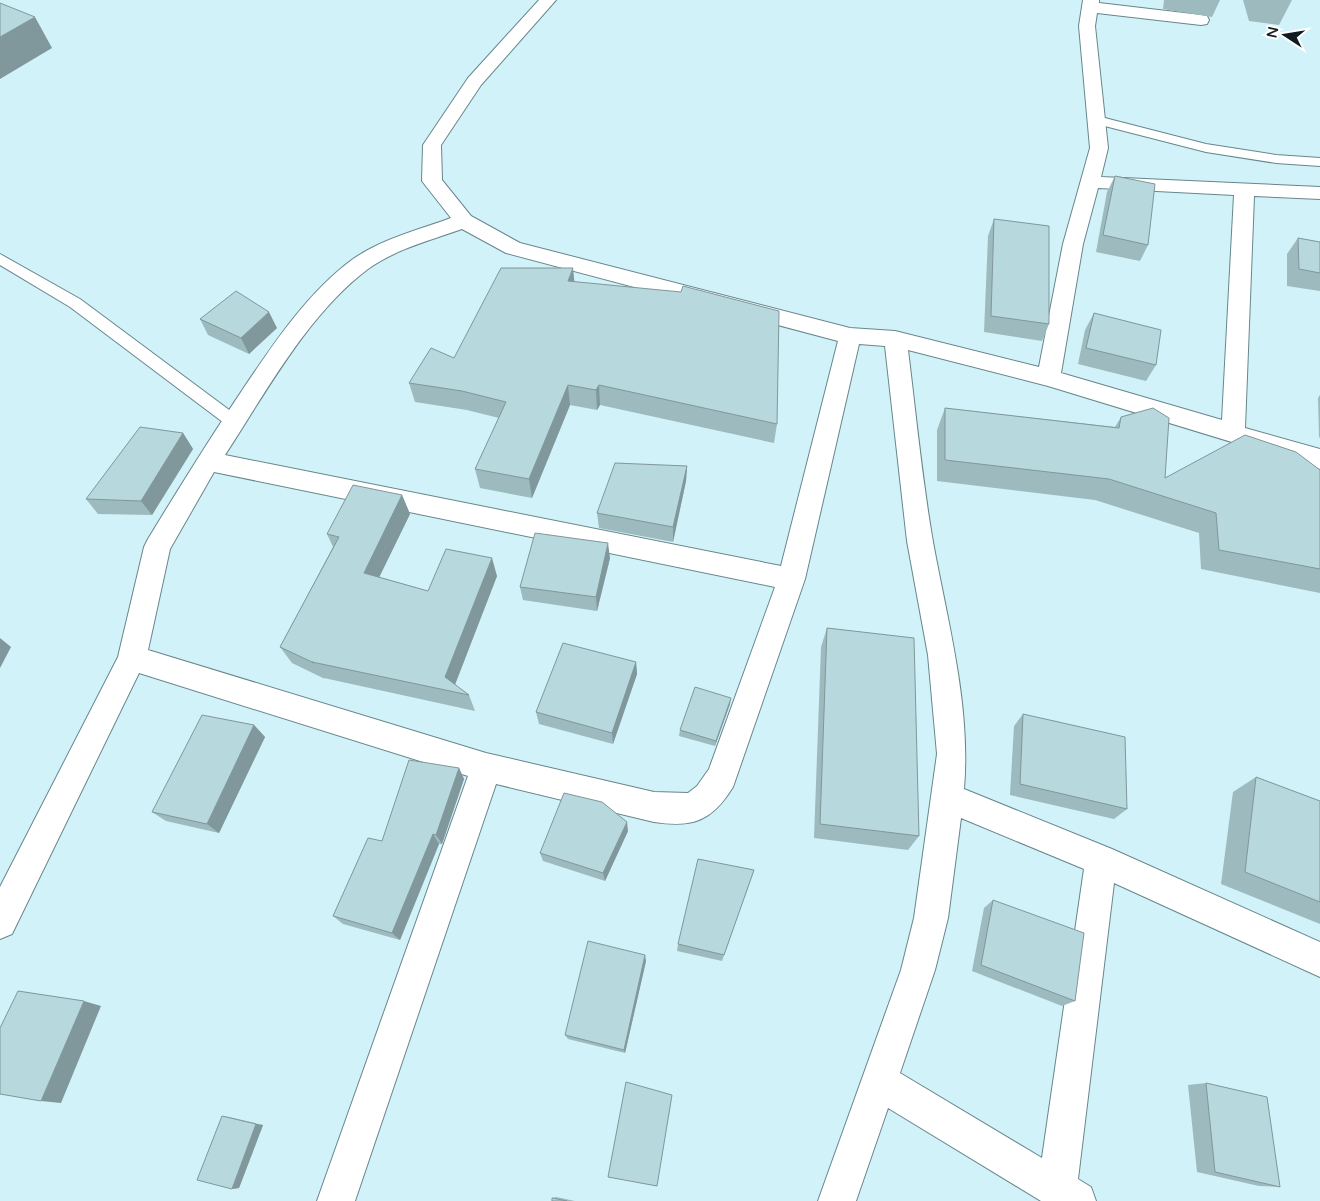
<svg xmlns="http://www.w3.org/2000/svg" width="1320" height="1201" font-family="'Varela Round',sans-serif">
  <style>
    .lines { fill: none; stroke-linecap: round; stroke-linejoin: round }
    .service-casing { stroke: #67868c; stroke-width: 2 }
    .minor-casing { stroke: #67868c; stroke-width: 2 }
    .service { fill: #fff; fill-rule: evenodd }
    .minor { fill: #fff; fill-rule: evenodd }
    .wall { fill: #9dbabe }
    .shaded-wall { fill: #80979b }
    .building { fill: #b7d8dd; stroke: #80979b }
  </style>
  <rect width="100%" height="100%" fill="#d1f2f8"/>
  <g class="lines">
    <defs>
      <g id="service">
        <path d="M1097 116 1206 144 1276 155 1320 158V166L1276 163 1206 152 1093 123 1091 120Z"/>
        <path d="M0 254 80 299 240 418 242 422 240 426 234 428 228 426 70 307 0 265Z"/>
      </g>
      <path id="minor" d="M539 0H556L481 85 441 145 442 180 471 216 520 243 850 328 895 331 1039 367 1063 244 1090 148 1079 26 1083 0H1099V3L1201 15 1207 16 1209 20 1207 24 1201 25 1097 13 1095 26 1108 148 1101 177 1320 187V199L1254 196 1245 428 1320 449V469L1048 386 908 350C916 414 922 479 933 542 948 624 971 706 964 789L1112 849 1320 942V977L1114 883 1078 1179 1091 1187 1096 1201H1041L888 1108 856 1201H818L901 970 914 918 937 754 928 655 907 541 885 346 859 344 805 579 733 787C712 821 693 828 654 822L496 784 355 1201H317L468 776 139 673 12 934 0 939V887L118 657 144 547 148 539C179 488 210 438 243 389 274 343 308 292 353 259 382 239 418 230 451 218L422 181 423 145 468 78ZM1098 188 1234 195 1222 420 1061 373 1083 244ZM462 229 506 253 838 341 781 566 225 455C266 392 308 314 368 269 396 249 431 240 462 229ZM214 472 775 587 709 769 697 786 688 793 654 792 486 753 148 650 170 549ZM961 818 1084 869 1042 1158 900 1073 935 970 948 918Z"/>
    </defs>
    <use href="#service" class="service-casing"/>
    <use href="#minor" class="minor-casing"/>
    <use href="#service" class="service"/>
    <use href="#minor" class="minor"/>
  </g>
  <g class="wall">
    <path d="M1164 0H1220L1212 17 1163 9Z"/>
    <path d="M1243 0H1292L1279 25 1249 21Z"/>
    <path d="M1115 176 1148 245 1140 261 1096 252 1107 192Z"/>
    <path d="M994 219 1049 324 1042 341 984 332 988 236Z"/>
    <path d="M1298 238 1320 242V291L1287 286V254Z"/>
    <path d="M574 282 777 424 774 443 600 405 597 410 570 405 532 498 480 488 475 469 499 418 467 410 415 402 409 383 454 358Z"/>
    <path d="M1094 313 1156 365 1146 381 1078 364 1085 330Z"/>
    <path d="M200 319 277 328 249 354 208 335Z"/>
    <path d="M1320 395V438L1319 437 1318 398Z"/>
    <path d="M945 408 1115 427 1121 417 1165 478 1320 470V593L1201 569 1199 533 1095 500 937 481V430Z"/>
    <path d="M183 433 193 449 152 515 98 514 86 499Z"/>
    <path d="M687 466 686 481 673 542 599 528 597 513Z"/>
    <path d="M402 495 410 514 379 577 428 591 497 576 455 685 469 695 475 711 324 678 325 679 292 663 280 647 333 547 327 534Z"/>
    <path d="M610 558 597 611 523 600 520 587Z"/>
    <path d="M827 628 919 836 908 850 814 838 821 647Z"/>
    <path d="M636 662 637 674 613 744 539 724 536 712Z"/>
    <path d="M730 704 715 746 679 736 680 730Z"/>
    <path d="M1023 714 1127 809 1114 819 1010 795 1014 726Z"/>
    <path d="M254 725 265 737 219 833 166 821 152 812Z"/>
    <path d="M459 768 464 779 442 844H439L400 940 343 924 333 916 382 841Z"/>
    <path d="M1256 777 1320 801V924L1221 884 1233 792Z"/>
    <path d="M628 831 605 881 543 861 540 853Z"/>
    <path d="M754 870 722 961 677 951 678 944Z"/>
    <path d="M993 900 1075 1001 1062 1006 972 971 984 908Z"/>
    <path d="M646 961 625 1053 568 1039 565 1035Z"/>
    <path d="M1206 1083 1280 1187 1259 1186 1197 1172 1188 1085Z"/>
    <path d="M222 1116 229 1117 263 1125 239 1188 232 1189Z"/>
    <path d="M556 1197 575 1201H552V1198Z"/>
  </g>
  <g class="shaded-wall">
    <path d="M35 17 52 48 0 79V37Z"/>
    <path d="M573 268 575 288 568 281Z"/>
    <path d="M269 312 277 328 249 354 241 338Z"/>
    <path d="M568 385 570 405 532 498 529 479Z"/>
    <path d="M599 385 600 405 597 410 596 390Z"/>
    <path d="M183 433 193 449 152 515 141 501Z"/>
    <path d="M687 466 686 481 673 542V527Z"/>
    <path d="M402 495 410 514 373 590 364 573Z"/>
    <path d="M608 543 610 558 597 611 596 597Z"/>
    <path d="M492 558 497 576 452 692 445 677Z"/>
    <path d="M0 638 11 647 0 668Z"/>
    <path d="M636 662 637 674 613 744 612 733Z"/>
    <path d="M731 698 730 704 715 746 716 741Z"/>
    <path d="M254 725 265 737 219 833 207 824Z"/>
    <path d="M459 768 464 779 442 844 436 835Z"/>
    <path d="M627 822 628 831 605 881 603 873Z"/>
    <path d="M433 834 439 844 400 940 392 933Z"/>
    <path d="M645 955 646 961 625 1053 624 1050Z"/>
    <path d="M84 1001 101 1006 61 1103 41 1101Z"/>
    <path d="M256 1124 263 1125 239 1188 232 1189Z"/>
  </g>
  <g class="building">
    <path d="M0 3 35 17 0 37Z"/>
    <path d="M1115 176 1155 184 1148 245 1103 235Z"/>
    <path d="M994 219 1049 226V324L991 316Z"/>
    <path d="M1298 238 1320 242V273L1299 269Z"/>
    <path d="M501 268H573L568 281 681 292 683 286 779 311 777 424 599 385 596 390 568 385 529 479 475 469 506 402 462 391 409 383 431 348 454 358Z"/>
    <path d="M236 291 269 312 241 338 200 319Z"/>
    <path d="M1094 313 1161 330 1156 365 1086 348Z"/>
    <path d="M945 408 1119 428 1121 417 1153 408 1169 418 1165 478 1245 435 1296 452 1320 470V569L1219 550 1216 513 1109 479 945 460Z"/>
    <path d="M140 427 183 433 141 501 86 499Z"/>
    <path d="M615 463 687 466 673 527 597 513Z"/>
    <path d="M353 485 402 495 364 573 428 591 446 549 492 558 445 677 469 695 312 662 314 663 280 647 339 537 327 534Z"/>
    <path d="M535 533 608 543 596 597 520 587Z"/>
    <path d="M827 628 914 638 919 836 820 824Z"/>
    <path d="M563 643 636 662 612 733 536 712Z"/>
    <path d="M695 687 731 698 716 741 680 730Z"/>
    <path d="M1023 714 1125 737 1127 809 1020 784Z"/>
    <path d="M202 715 254 725 207 824 152 812Z"/>
    <path d="M409 760 459 768 436 835 433 834 392 933 333 916 368 838 382 841Z"/>
    <path d="M1256 777 1320 801V902L1245 872Z"/>
    <path d="M564 793 602 802 627 822 603 873 540 853Z"/>
    <path d="M698 859 754 870 724 955 678 944Z"/>
    <path d="M993 900 1084 933 1075 1001 981 965Z"/>
    <path d="M588 941 645 955 624 1050 565 1035Z"/>
    <path d="M18 991 84 1001 41 1101 0 1094V1028Z"/>
    <path d="M626 1082 672 1095 657 1186 608 1177Z"/>
    <path d="M1206 1083 1267 1097 1280 1187 1215 1172Z"/>
    <path d="M222 1116 256 1124 232 1189 197 1180Z"/>
    <path d="M552 1198 567 1201H552Z"/>
  </g>
  <g transform="translate(1285 35) rotate(282)" stroke="#ffffff" stroke-width="4" paint-order="stroke">
  <path d="M0-4L9 19L0 12L-9 19Z" fill="#101d1f"/>
  <text y="-8" font-size="14" font-weight="bold" text-anchor="middle" fill="#101d1f">N</text>
  </g>
</svg>
